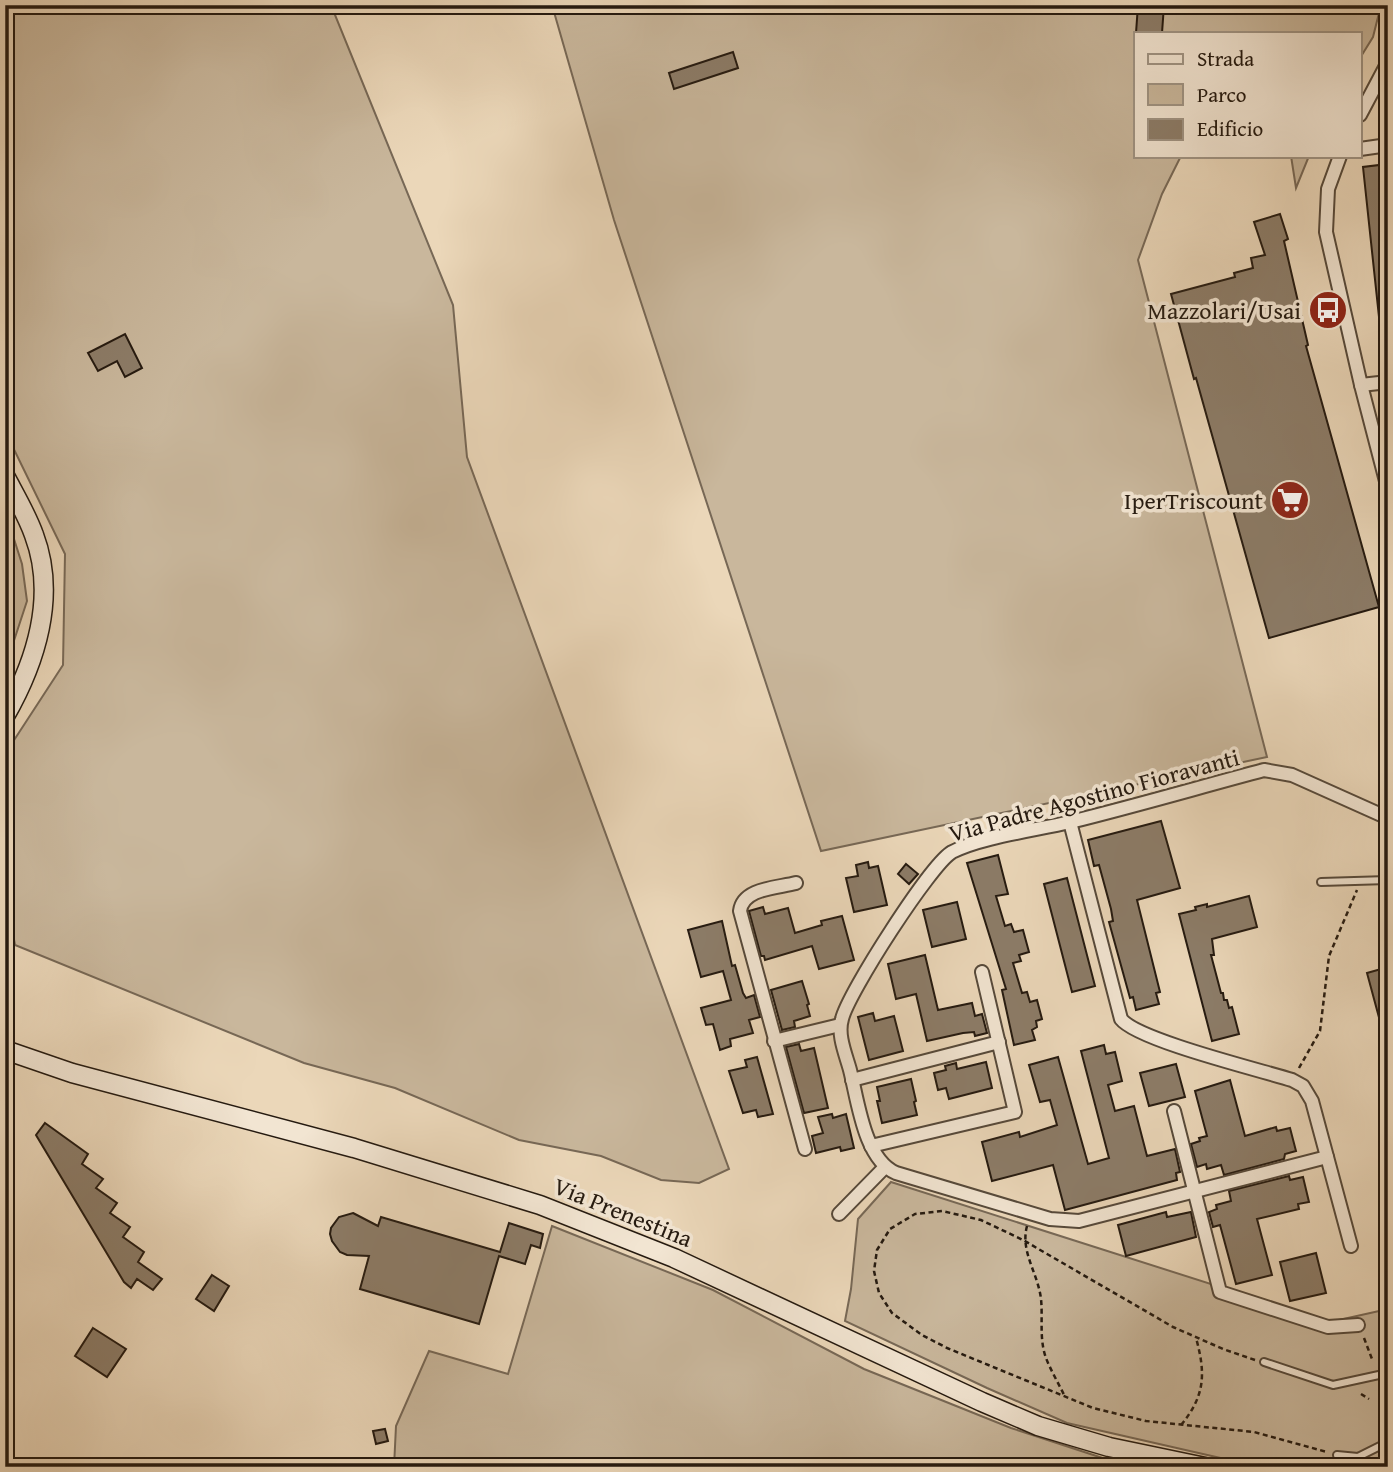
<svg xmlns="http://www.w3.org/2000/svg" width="1393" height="1472" font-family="'Gentium Book Plus',serif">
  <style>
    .green { fill: #c9b79c; stroke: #776856; stroke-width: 2 }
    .building { fill: #8c7c68; stroke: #251a10; stroke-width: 2 }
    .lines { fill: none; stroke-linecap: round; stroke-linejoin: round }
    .lane-casing { stroke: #56493a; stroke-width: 10 }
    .street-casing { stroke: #56493a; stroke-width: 16 }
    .secondary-casing { stroke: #251a10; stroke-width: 21 }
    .path { stroke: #251a10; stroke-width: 2.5; stroke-dasharray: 5 3.5; stroke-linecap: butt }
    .lane { stroke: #f2e5d2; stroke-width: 6 }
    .street { stroke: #f2e5d2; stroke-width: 12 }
    .secondary { stroke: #f2e5d2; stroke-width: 18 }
    .labels { text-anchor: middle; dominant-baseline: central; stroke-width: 7; stroke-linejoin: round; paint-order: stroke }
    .poi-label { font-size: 24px; fill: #251a10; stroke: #f2e5d2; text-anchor: end }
    .street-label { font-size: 24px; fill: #251a10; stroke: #f2e5d2 }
  </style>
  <rect width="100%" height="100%" fill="#ebd7b9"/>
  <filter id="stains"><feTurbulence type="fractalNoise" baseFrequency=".00286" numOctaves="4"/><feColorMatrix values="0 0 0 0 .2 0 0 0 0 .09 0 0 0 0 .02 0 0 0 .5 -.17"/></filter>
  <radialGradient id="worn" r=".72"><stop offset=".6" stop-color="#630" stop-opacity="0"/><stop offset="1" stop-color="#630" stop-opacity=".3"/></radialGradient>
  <g class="green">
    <path d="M5 5H331L453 305 467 457 729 1169 699 1183 661 1180 601 1156 519 1140 395 1088 304 1063 15 945 5 891V754L63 665 65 554 5 431Z"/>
    <path d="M552 5H1381L1373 37 1360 58V33H1136V156H1181L1162 194 1138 260 1267 757 821 851 614 220Z"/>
    <path d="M1291 156H1309L1296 188Z"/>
    <path d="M5 511 22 564 27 601 5 668Z"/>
    <path d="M891 1182 1330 1322 1388 1309V1467H1260L1067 1423 987 1388 845 1321 851 1289 858 1219Z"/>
    <path d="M552 1226 713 1290 864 1369 1011 1428 1130 1467H394L396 1426 429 1351 508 1374Z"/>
  </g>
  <g class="building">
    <path d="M1138 5H1164L1162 33H1136Z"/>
    <path d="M733 52 738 68 674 89 669 73Z"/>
    <path d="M1388 164V316L1379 317 1363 167Z"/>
    <path d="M1280 214 1288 239 1284 241 1308 345 1306 346 1379 607 1269 638 1196 378 1194 379 1171 294 1235 277 1234 273 1253 268 1251 258 1265 255 1254 222Z"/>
    <path d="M125 334 142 368 125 377 117 361 98 371 88 353Z"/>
    <path d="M1161 821 1180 888 1137 900 1160 992 1156 993 1159 1004 1136 1010 1133 997 1130 998 1109 922 1113 921 1111 909 1099 865 1094 866 1088 840Z"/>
    <path d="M998 855 1008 894 996 896 1005 926 1011 924 1014 932 1023 930 1029 952 1019 955 1021 961 1013 963 1022 993 1027 992 1030 1002 1037 1000 1042 1019 1036 1021 1037 1027 1032 1030 1035 1040 1014 1045 1002 990 1006 989 967 863Z"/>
    <path d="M868 862 869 868 878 866 887 905 854 912 846 878 858 876 856 865Z"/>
    <path d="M906 864 918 874 909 884 898 874Z"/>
    <path d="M1067 878 1095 986 1072 992 1044 884Z"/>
    <path d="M1249 896 1257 927 1212 939 1214 955H1211L1221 993H1223L1224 1000H1227L1229 1008 1232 1007 1239 1034 1212 1041 1179 914 1196 910 1195 907 1207 904V907Z"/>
    <path d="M957 902 966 939 932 947 923 910Z"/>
    <path d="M763 907 765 914 788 908 795 933 822 925 821 921 842 916 854 960 819 969 812 946 765 960 764 956H761L749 911Z"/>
    <path d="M722 921 732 966 735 965 743 993 746 998 754 995 760 1017 749 1020 753 1033 730 1039 731 1046 720 1050 713 1024 706 1025 701 1008 731 1000 723 971 701 977 688 930Z"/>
    <path d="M925 955 938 1010 972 1003 975 1016 982 1014 987 1033 975 1036 974 1032 963 1033 927 1041 916 994 896 999 888 964Z"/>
    <path d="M1388 967V1035L1384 1036 1367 973Z"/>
    <path d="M802 981 809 1004 807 1005 810 1016 794 1021 795 1027 782 1030 771 990Z"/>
    <path d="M873 1013 875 1021 894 1016 903 1051 869 1060 858 1017Z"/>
    <path d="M799 1044 801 1051 814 1048 828 1108 804 1113 786 1047Z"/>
    <path d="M1104 1045 1106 1054 1115 1052 1122 1081 1108 1085 1115 1111 1134 1106 1147 1156 1175 1149 1180 1172 1176 1173 1177 1180 1065 1210 1053 1165 992 1181 982 1142 1019 1132 1020 1137 1057 1125 1050 1100 1040 1102 1029 1065 1058 1057 1088 1164 1109 1158 1081 1051Z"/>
    <path d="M757 1057 773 1114 758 1117 756 1110 743 1113 729 1071 747 1067 745 1060Z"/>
    <path d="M986 1062 992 1088 949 1099 946 1088 938 1090 934 1073 946 1070 945 1066 956 1063 957 1069Z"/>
    <path d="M1176 1064 1185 1097 1149 1106 1140 1073Z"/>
    <path d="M911 1079 916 1101 914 1102 917 1115 882 1123 877 1101H880L877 1087Z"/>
    <path d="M1230 1080 1245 1136 1276 1127 1277 1131 1290 1128 1296 1151 1285 1154 1284 1159 1224 1175 1221 1165 1207 1169 1206 1164 1197 1167 1191 1144 1200 1141 1199 1138 1207 1136 1195 1091Z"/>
    <path d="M832 1114 833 1118 846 1114 854 1148 841 1151 840 1147 816 1153 812 1136 823 1133 818 1117Z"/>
    <path d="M45 1123 88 1154 82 1164 103 1179 96 1188 117 1203 110 1213 130 1227 123 1237 144 1252 138 1262 162 1279 153 1290 137 1279 131 1288 124 1282 36 1135Z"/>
    <path d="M1289 1176 1290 1180 1303 1177 1309 1202 1298 1204 1299 1209 1257 1219 1272 1275 1236 1284 1220 1225 1213 1227 1209 1212 1217 1209 1216 1205 1231 1201 1229 1191Z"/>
    <path d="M1166 1212 1167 1217 1191 1212 1196 1237 1126 1256 1118 1225Z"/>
    <path d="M353 1213 378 1226 381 1217 500 1252 509 1223 543 1234 540 1248 531 1245 525 1264 499 1256 479 1324 360 1289 369 1256 347 1255 340 1252 332 1241 330 1234 331 1228 339 1217Z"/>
    <path d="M1316 1253 1326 1293 1290 1301 1280 1262Z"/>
    <path d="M212 1275 229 1286 214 1311 196 1299Z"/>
    <path d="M93 1328 126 1349 107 1377 75 1356Z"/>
    <path d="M385 1429 388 1441 376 1444 373 1431Z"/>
  </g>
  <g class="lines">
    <defs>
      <g id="lane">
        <path d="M1321 882 1388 880"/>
        <path d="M1264 1362 1333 1385 1388 1373"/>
        <path d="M1337 1455 1358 1457 1388 1442"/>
      </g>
      <g id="street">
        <path d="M1360 115 1388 62"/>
        <path d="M1360 149 1388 145"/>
        <path d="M1340 156 1328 189 1326 232 1361 385 1388 489"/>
        <path d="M1361 385 1388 382"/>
        <path d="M1070 822 1121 1019C1137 1040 1260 1070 1292 1080L1303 1086 1312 1101 1351 1246"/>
        <path d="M796 883C777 888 743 888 740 911L805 1149"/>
        <path d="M774 1041 840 1025"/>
        <path d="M852 1080 999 1042"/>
        <path d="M1174 1111 1220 1292 1328 1327 1358 1325"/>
        <path d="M871 1146 1015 1112 982 972"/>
        <path d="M1327 1157 1079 1221 1050 1219 896 1173C864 1159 858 1101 850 1070 846 1055 837 1035 842 1019 848 993 931 864 952 852 981 837 1037 830 1070 822 1135 806 1200 787 1264 770L1292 775 1388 818"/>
        <path d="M839 1214 885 1167"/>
      </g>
      <g id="secondary">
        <path d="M5 476C15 495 27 515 34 535 57 596 36 662 5 716"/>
        <path d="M5 1050 72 1073 354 1148 540 1205 674 1258 982 1402 1038 1426 1109 1447 1205 1467"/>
      </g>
    </defs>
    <use href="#lane" class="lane-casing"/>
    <use href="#street" class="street-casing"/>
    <use href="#secondary" class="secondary-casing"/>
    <g class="path">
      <path d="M1299 1068 1320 1031 1329 956 1357 890"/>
      <path d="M1027 1226C1020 1252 1038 1273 1041 1299 1043 1318 1039 1339 1046 1358 1051 1371 1059 1384 1065 1397"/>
      <path d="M1364 1338 1372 1359"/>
      <path d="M1255 1360 1223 1349 1173 1327 1023 1240 981 1220 942 1211 915 1214 890 1229 877 1250 874 1271 879 1293 892 1313 922 1335 947 1348 1093 1408 1146 1421 1254 1432 1327 1452"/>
      <path d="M1361 1394 1369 1399"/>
      <path d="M1181 1425C1205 1396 1206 1374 1196 1338"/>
    </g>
    <use href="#lane" class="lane"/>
    <use href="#street" class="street"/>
    <use href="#secondary" class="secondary"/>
  </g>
  <defs>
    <symbol id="bus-disc" viewBox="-11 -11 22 22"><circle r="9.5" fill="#8f2418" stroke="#f2e5d2"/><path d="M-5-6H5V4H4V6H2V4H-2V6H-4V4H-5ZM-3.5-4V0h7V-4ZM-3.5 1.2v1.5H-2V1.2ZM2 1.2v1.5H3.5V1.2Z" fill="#fff"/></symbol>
    <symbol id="supermarket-disc" viewBox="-11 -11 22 22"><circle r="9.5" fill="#8f2418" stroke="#f2e5d2"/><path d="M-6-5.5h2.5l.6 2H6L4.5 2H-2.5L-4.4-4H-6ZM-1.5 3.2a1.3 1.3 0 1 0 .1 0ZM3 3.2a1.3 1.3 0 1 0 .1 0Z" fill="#fff"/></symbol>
  </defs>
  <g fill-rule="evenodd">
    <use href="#bus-disc" x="1306" y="288" width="44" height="44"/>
    <use href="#supermarket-disc" x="1268" y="478" width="44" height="44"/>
  </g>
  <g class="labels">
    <g class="poi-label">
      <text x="1301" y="310">Mazzolari/Usai</text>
      <text x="1263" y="500">IperTriscount</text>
    </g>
    <g class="street-label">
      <text transform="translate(1094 795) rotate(-15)">Via Padre Agostino Fioravanti</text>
      <text transform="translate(623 1212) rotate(22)">Via Prenestina</text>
    </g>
  </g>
  <rect width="1393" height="1472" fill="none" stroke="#ebd7b9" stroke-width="28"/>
  <rect x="7" y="7" width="1379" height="1458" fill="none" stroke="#251a10" stroke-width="3.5"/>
  <rect x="14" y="14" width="1365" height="1444" fill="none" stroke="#251a10" stroke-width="2"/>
  <rect x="1134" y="32" width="228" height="126" fill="#f2e5d2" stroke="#a09484" stroke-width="2"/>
  <rect x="1148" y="54" width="35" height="10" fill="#f2e5d2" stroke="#a09484" stroke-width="2"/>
  <text x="1197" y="66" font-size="21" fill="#251a10">Strada</text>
  <rect x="1148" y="84" width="35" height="21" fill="#c9b79c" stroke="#a09484" stroke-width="2"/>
  <text x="1197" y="102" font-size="21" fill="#251a10">Parco</text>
  <rect x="1148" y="119" width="35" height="21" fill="#8c7c68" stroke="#a09484" stroke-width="2"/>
  <text x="1197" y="136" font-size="21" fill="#251a10">Edificio</text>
  <rect width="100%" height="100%" filter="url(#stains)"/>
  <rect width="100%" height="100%" fill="url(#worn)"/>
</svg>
